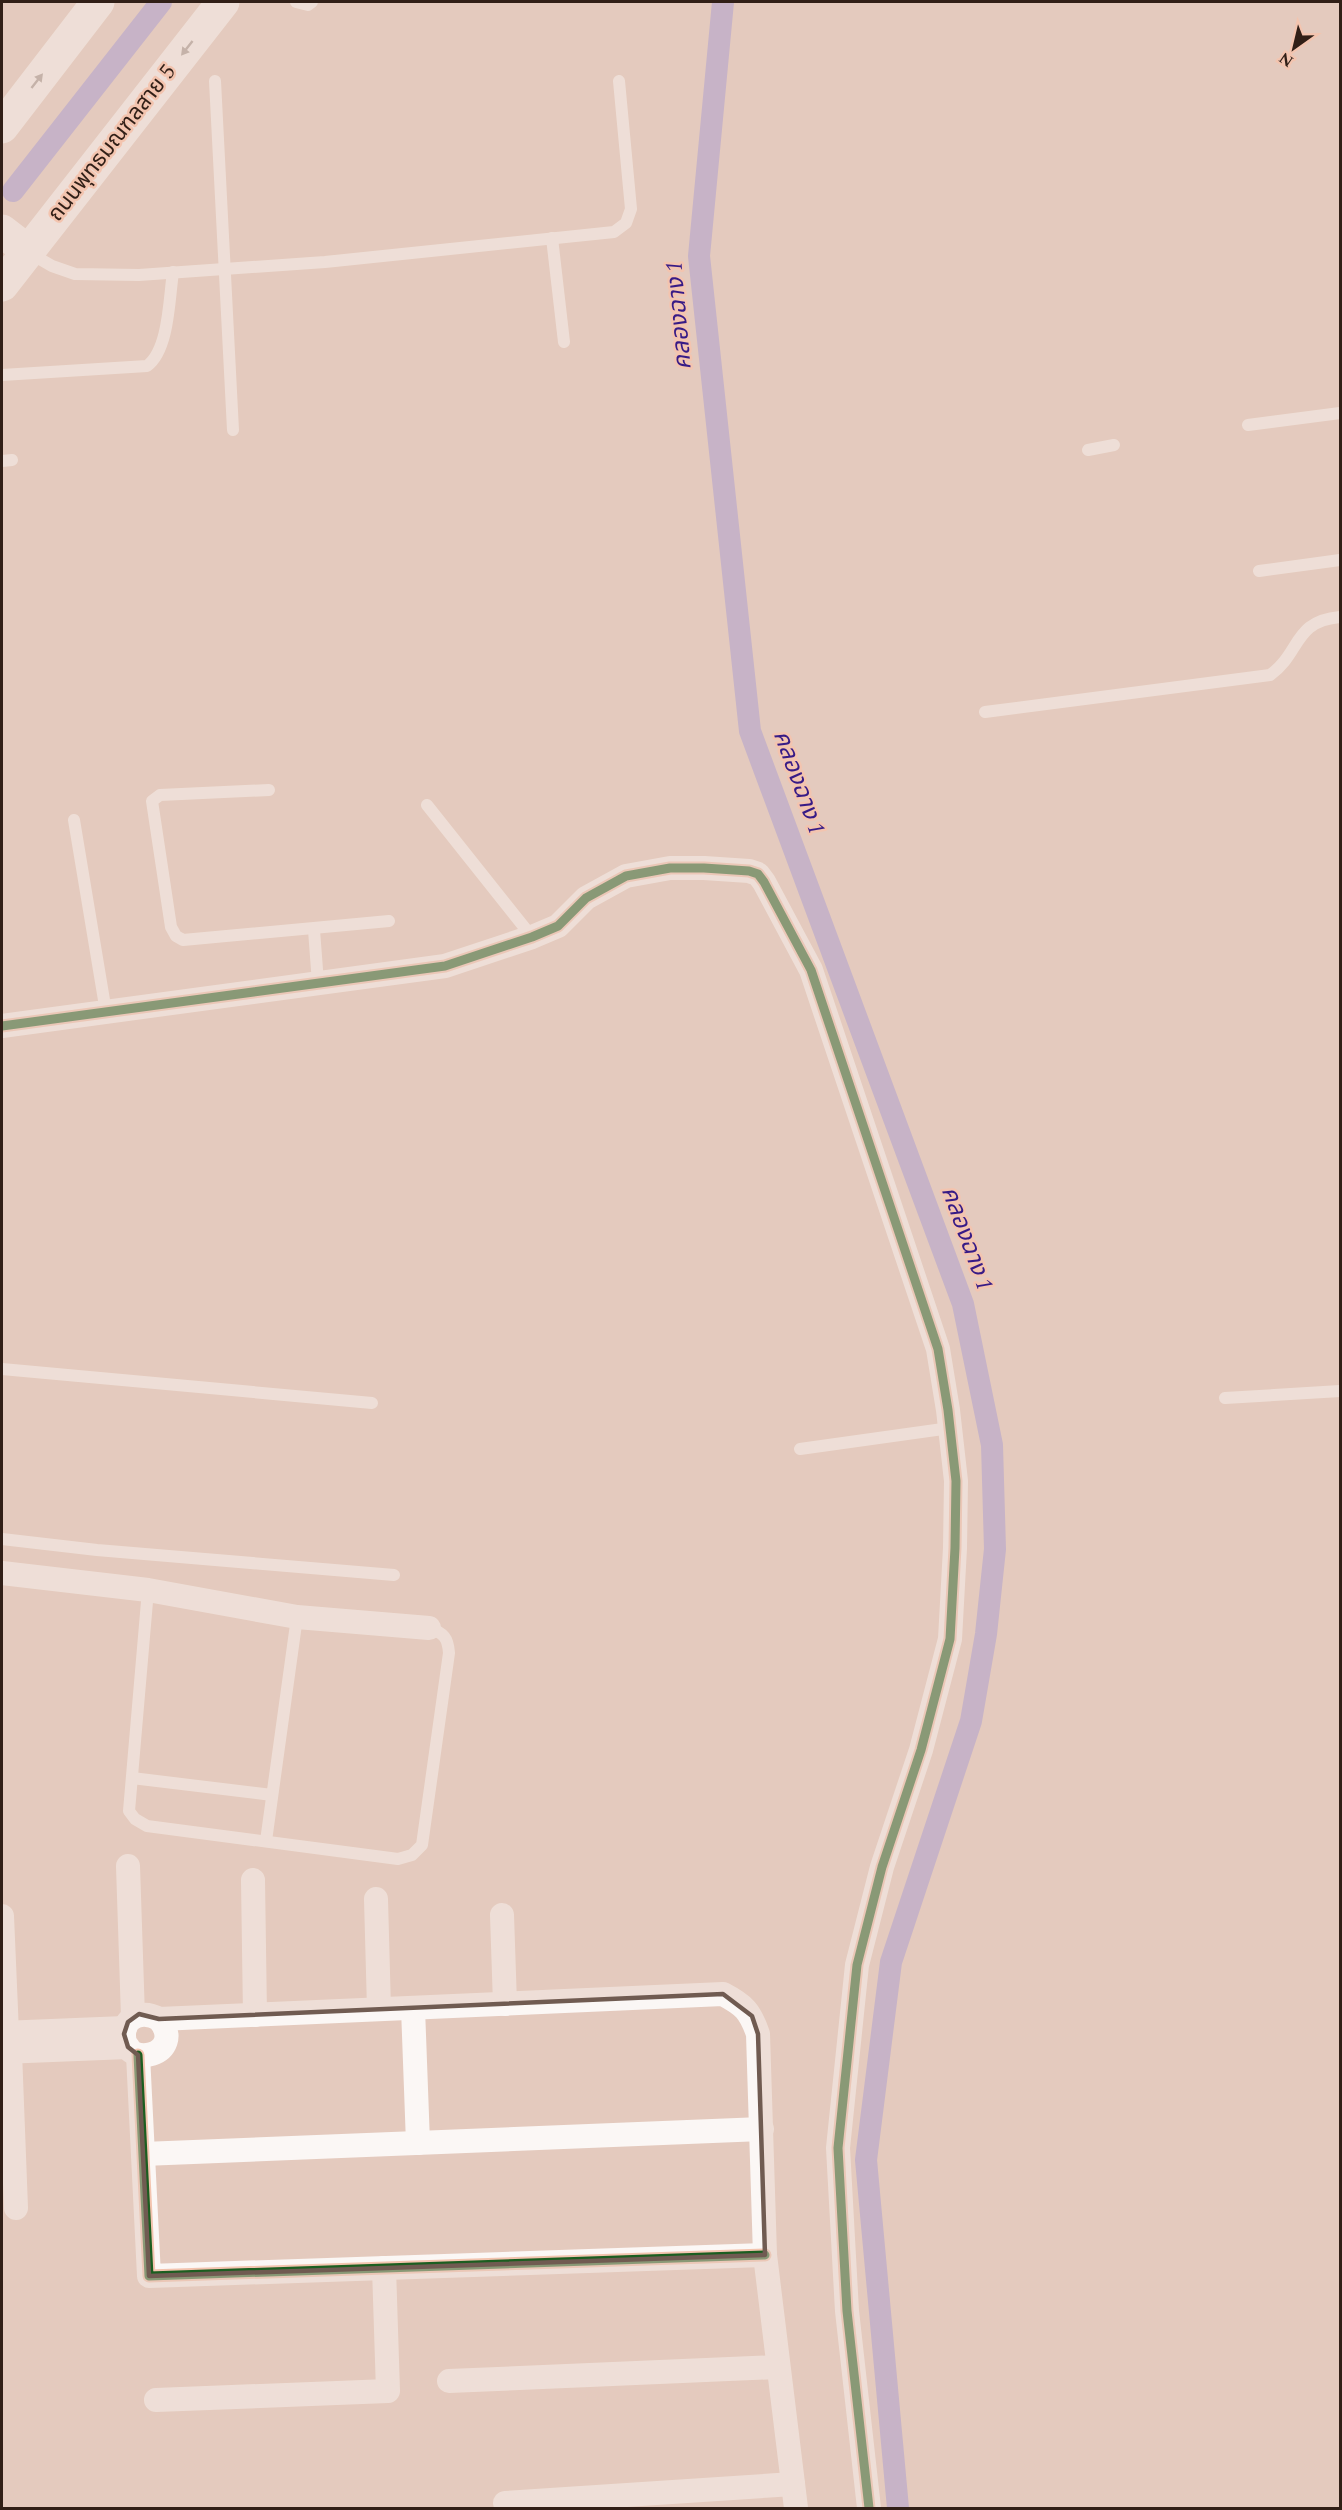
<svg xmlns="http://www.w3.org/2000/svg" width="1342" height="2510" font-family="Spectral,'Noto Sans Thai',serif">
  <style>
    .lines { fill: none; stroke-linecap: round; stroke-linejoin: round }
    .canal { stroke: #a497d3; stroke-width: 22 }
    .service { stroke: #fbf7f5; stroke-width: 12 }
    .minor { stroke: #fbf7f5; stroke-width: 24 }
    .secondary { stroke: #fbf7f5; stroke-width: 33 }
    .cycleway-casing { stroke: #f3c4af; stroke-width: 13 }
    .cycleway { stroke: #1b5e20; stroke-width: 9 }
    .oneway { fill: #a09691 }
    .marked { fill: none; stroke: #705b51; stroke-width: 4.5; stroke-linejoin: round }
    .labels { text-anchor: middle; dominant-baseline: central; stroke-width: 5; stroke-linejoin: round; paint-order: stroke }
    .street-label { font-size: 22px; fill: #311f17; stroke: #f3c4af }
    .water-label { font-size: 24px; font-style: italic; fill: #371b86; stroke: #f3c4af }
  </style>
  <rect width="100%" height="100%" fill="#e4cabe"/>
  <g class="lines">
    <g class="canal">
      <path d="M723 2 699 256 750 731 963 1304 992 1445 995 1549 986 1634 971 1721 891 1962 866 2160 898 2508"/>
      <path d="M13 191 161 2"/>
    </g>
    <g class="service">
      <path d="M296 2 308 5 312 2"/>
      <path d="M215 81 233 430"/>
      <path d="M552 238 564 342"/>
      <path d="M28 252 52 266 75 274 139 275 325 262 614 232 626 223 631 209 619 81"/>
      <path d="M2 375 147 366C169 350 169 299 173 272"/>
      <path d="M1248 425 1340 413"/>
      <path d="M1088 450 1114 445"/>
      <path d="M2 461 12 460"/>
      <path d="M1259 571 1340 560"/>
      <path d="M985 712 1270 675C1301 653 1293 621 1340 617"/>
      <path d="M269 790 160 795 152 801 171 927 176 936 183 940 389 921"/>
      <path d="M427 805 532 937"/>
      <path d="M74 820 106 1012"/>
      <path d="M314 930 318 983"/>
      <path d="M2 1369 372 1403"/>
      <path d="M1225 1398 1340 1391"/>
      <path d="M800 1449 950 1428"/>
      <path d="M2 1539 97 1550 394 1575"/>
      <path d="M148 1590 129 1811 135 1819 147 1826 398 1859 412 1855 422 1845 449 1653C448 1638 444 1633 429 1628"/>
      <path d="M132 1778 272 1795"/>
      <path d="M266 1841 297 1617"/>
    </g>
    <g class="minor">
      <path d="M2 1026 445 966 532 937 558 926 586 898 626 876 670 868H704L749 871 758 874 764 882 811 970 938 1349 948 1410 956 1481 955 1548 950 1639 921 1750 882 1867 857 1965 838 2148 847 2311 869 2508"/>
      <path d="M2 1573 148 1590 297 1617 429 1628"/>
      <path d="M128 1866 133 2017"/>
      <path d="M253 1880 255 2015"/>
      <path d="M376 1899 379 2009"/>
      <path d="M502 1915 505 2004"/>
      <path d="M2 1916 7 2033"/>
      <path d="M413 2008 418 2143"/>
      <path d="M159 2019C188 2054 123 2072 124 2034 125 2014 145 2011 159 2019L723 1994C744 2005 750 2011 758 2034L765 2255 796 2508"/>
      <path d="M2 2033 125 2028"/>
      <path d="M2 2052 128 2047"/>
      <path d="M10 2052 16 2208"/>
      <path d="M138 2055 149 2276 765 2255"/>
      <path d="M143 2154 762 2129"/>
      <path d="M449 2381 777 2367"/>
      <path d="M156 2400 388 2391 384 2268"/>
      <path d="M505 2503 793 2484"/>
    </g>
    <g class="secondary">
      <path d="M2 127 98 2"/>
      <path d="M2 231 28 251"/>
      <path d="M2 285 223 2"/>
    </g>
    <defs>
      <g id="cycleway">
        <path d="M2 1026 445 966 532 937 558 926 586 898 626 876 670 868H704L749 871 758 874 764 882 811 970 938 1349 948 1410 956 1481 955 1548 950 1639 921 1750 882 1867 857 1965 838 2148 847 2311 869 2508"/>
        <path d="M138 2055 149 2276 765 2255"/>
      </g>
    </defs>
    <use href="#cycleway" class="cycleway-casing"/>
    <use href="#cycleway" class="cycleway"/>
  </g>
  <defs><path id="oneway-solid" d="M-6-.8H1V-3.2L6.5 0L1 3.2V.8H-6Z" transform="scale(1.5)"/></defs>
  <g class="oneway">
    <use href="#oneway-solid" transform="translate(187 48) rotate(128)"/>
    <use href="#oneway-solid" transform="translate(37 81) rotate(-52)"/>
  </g>
  <path d="M0 0H1342V2510H0ZM723 1994 752 2016 758 2034 765 2255 149 2276 138 2055 128 2047 124 2034 128 2022 139 2014 159 2019Z" fill="#e4cabe" fill-opacity=".55" fill-rule="evenodd"/>
  <path class="marked" d="M723 1994 752 2016 758 2034 765 2255 149 2276 138 2055 128 2047 124 2034 128 2022 139 2014 159 2019Z"/>
  <g class="labels">
    <g class="street-label">
      <text transform="translate(112 143) rotate(-52)">ถนนพุทธมณฑลสาย 5</text>
    </g>
    <g class="water-label">
      <text transform="translate(679 315) rotate(-95)">คลองฉาง 1</text>
      <text transform="translate(799 783) rotate(70)">คลองฉาง 1</text>
      <text transform="translate(967 1239) rotate(70)">คลองฉาง 1</text>
    </g>
  </g>
  <rect width="1342" height="2510" fill="none" stroke="#311f17" stroke-width="6"/>
  <g transform="translate(1294 48) rotate(214)" stroke="#f3c4af" stroke-width="4.5" paint-order="stroke">
  <path d="M0-4.5L10 22L0 15L-10 22Z" fill="#311f17"/>
  <text y="-9" font-size="16" font-weight="bold" text-anchor="middle" fill="#311f17">N</text>
  </g>
</svg>
